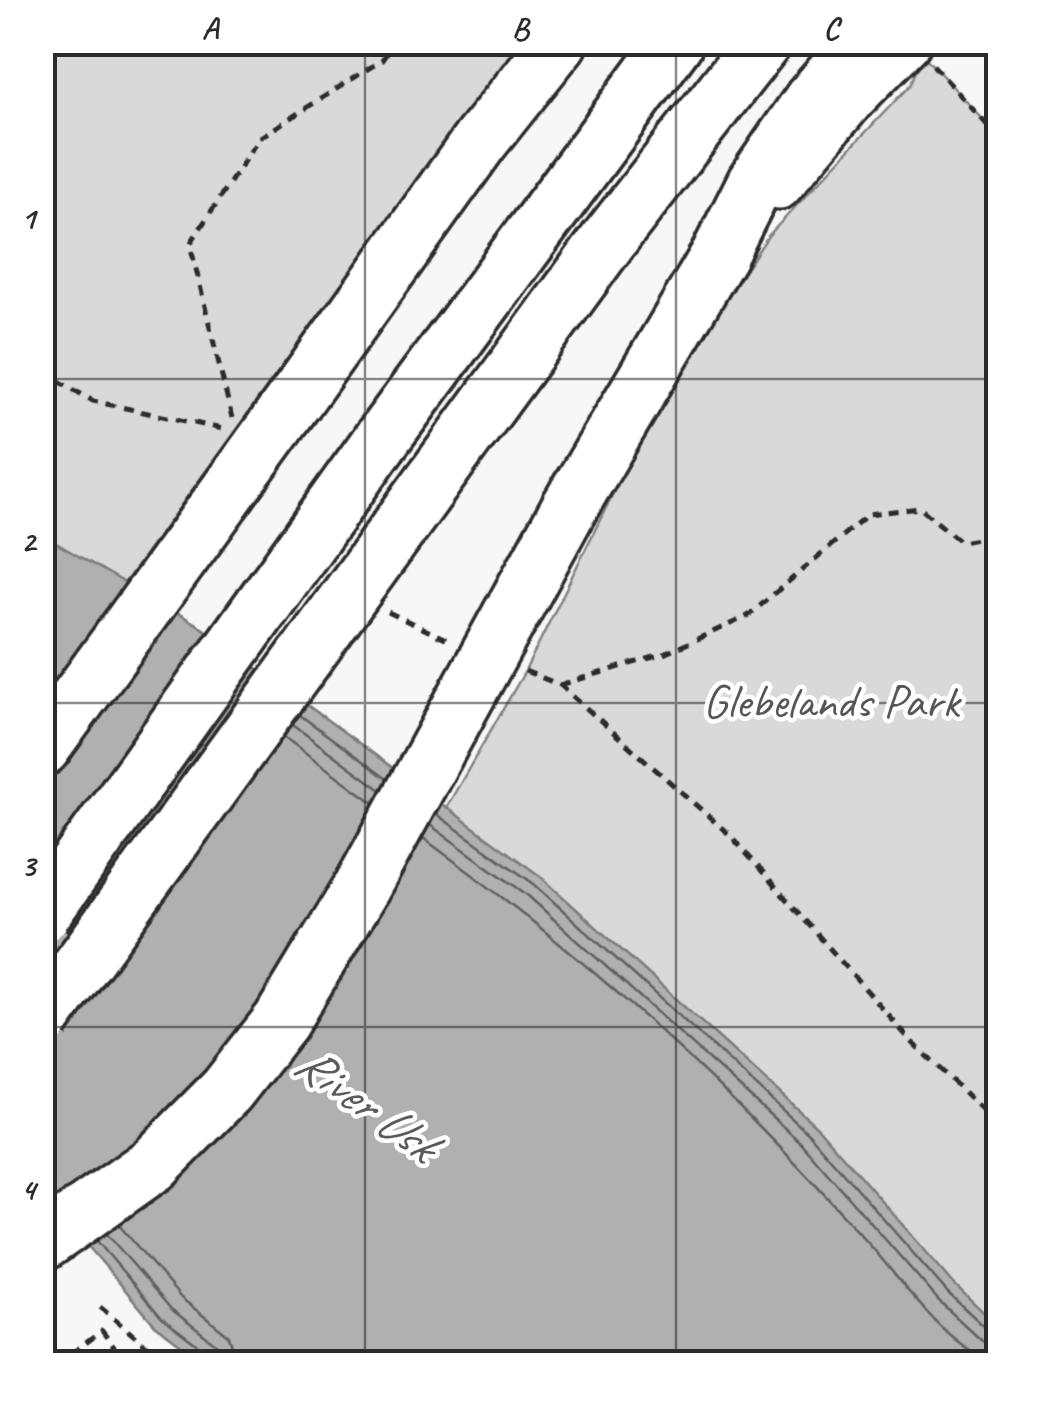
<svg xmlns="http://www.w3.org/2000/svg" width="1041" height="1406" font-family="Caveat,sans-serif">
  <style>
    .green { fill: #d9d9d9; stroke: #828282; stroke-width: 2.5 }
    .water { fill: #b0b0b0; stroke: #7b7b7b; stroke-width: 2.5 }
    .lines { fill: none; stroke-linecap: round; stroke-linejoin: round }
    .shore { stroke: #606060; stroke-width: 2.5 }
    .secondary-casing { stroke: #2b2b2b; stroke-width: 52 }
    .highway-casing { stroke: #2b2b2b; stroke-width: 62 }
    .path { stroke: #2b2b2b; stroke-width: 5; stroke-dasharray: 10 8; stroke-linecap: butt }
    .secondary { stroke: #fff; stroke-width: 45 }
    .highway { stroke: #fff; stroke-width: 55 }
    .highway-bridge-casing { stroke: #2b2b2b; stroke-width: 62; stroke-linecap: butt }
    .highway-bridge { stroke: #fff; stroke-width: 55 }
    .grid { fill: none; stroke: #2b2b2b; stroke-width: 2.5; stroke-opacity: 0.55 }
    .labels { text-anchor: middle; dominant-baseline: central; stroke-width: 9; stroke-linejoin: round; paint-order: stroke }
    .park-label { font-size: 48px; fill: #565656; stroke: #fff }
    .water-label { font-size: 50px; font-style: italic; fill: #5a5a5a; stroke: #fff }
    .neatline { fill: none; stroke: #2b2b2b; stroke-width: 4 }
    .grid-label { font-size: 32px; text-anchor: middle; font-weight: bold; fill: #2b2b2b }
  </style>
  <rect width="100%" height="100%" fill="#f7f7f7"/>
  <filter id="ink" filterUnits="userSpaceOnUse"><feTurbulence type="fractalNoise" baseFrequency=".01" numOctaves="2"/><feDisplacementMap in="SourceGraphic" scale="20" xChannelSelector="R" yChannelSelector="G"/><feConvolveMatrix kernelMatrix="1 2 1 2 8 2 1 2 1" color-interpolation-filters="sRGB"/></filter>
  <g filter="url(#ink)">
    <path class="green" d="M42 43H518L125 582 198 625 446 808 525 671 662 395 768 236 910 85 923 55 995 132 998 131V1363L43 701Z"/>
    <path class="water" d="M42 535 198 625 540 876 818 1128 955 1285 998 1326V1363L206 1364 155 1325 43 1193Z"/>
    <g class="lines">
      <g class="shore">
        <path d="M300 715 387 779"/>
        <path d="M293 725 381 790"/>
        <path d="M284 737 374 803"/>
        <path d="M436 814 534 884 810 1135 947 1292 988 1330 998 1333"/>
        <path d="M430 825 526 894 801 1143 939 1301 982 1341 998 1345"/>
        <path d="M423 838C587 956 744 1100 876 1252 902 1283 957 1359 998 1360"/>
        <path d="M119 1225 181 1298 229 1336 238 1364"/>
        <path d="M107 1234 171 1309 216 1344 223 1364"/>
        <path d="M97 1241 162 1318 207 1352 210 1364"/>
      </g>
      <defs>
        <path id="secondary" d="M779 186 852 99 908 42"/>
        <g id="highway">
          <path d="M296 398 480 141 559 42"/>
          <path d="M381 440 675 42"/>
          <path d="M432 482 610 238 763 42"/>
          <path d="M569 508 719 255 755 183 812 100 862 42"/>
          <path d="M42 748 101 667"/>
          <path d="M42 1243 154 1164"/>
        </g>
      </defs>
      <use href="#secondary" class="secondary-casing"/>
      <use href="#highway" class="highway-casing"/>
      <g class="path">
        <path d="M933 65 998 137"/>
        <path d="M42 371 93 401 222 429"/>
        <path d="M232 418 190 244 259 138 382 60 394 42"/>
        <path d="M388 612 450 641"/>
        <path d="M525 671 560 685 731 836 911 1041 998 1125"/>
        <path d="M560 685 664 654 748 616 868 514 920 508 961 542 998 535"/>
        <path d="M100 1307 168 1364"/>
        <path d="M57 1364 102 1331 127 1364"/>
        <path d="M150 1364 170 1349"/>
      </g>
      <use href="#secondary" class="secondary"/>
      <use href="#highway" class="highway"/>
      <defs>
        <g id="highway-bridge">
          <path d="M101 667 296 398"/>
          <path d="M42 914 381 440"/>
          <path d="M42 1019 432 482"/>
          <path d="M154 1164 227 1090 281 1021 362 887 569 508"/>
        </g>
      </defs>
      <use href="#highway-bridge" class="highway-bridge-casing"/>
      <use href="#highway-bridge" class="highway-bridge"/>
    </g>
  </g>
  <path class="grid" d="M365 42V1364M676 42V1364M42 379H998M42 703H998M42 1027H998"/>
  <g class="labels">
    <g class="park-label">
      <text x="831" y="701">Glebelands Park</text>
    </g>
    <g class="water-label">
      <text transform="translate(366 1103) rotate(36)">River Usk</text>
    </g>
  </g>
  <rect width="1041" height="1406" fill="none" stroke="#fff" stroke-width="110"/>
  <rect x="55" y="55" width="931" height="1296" class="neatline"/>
  <g class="grid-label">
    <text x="210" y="39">A</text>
    <text x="520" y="39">B</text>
    <text x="831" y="39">C</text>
    <text x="28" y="228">1</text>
    <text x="28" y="552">2</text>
    <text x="28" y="876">3</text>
    <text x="28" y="1200">4</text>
  </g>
</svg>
